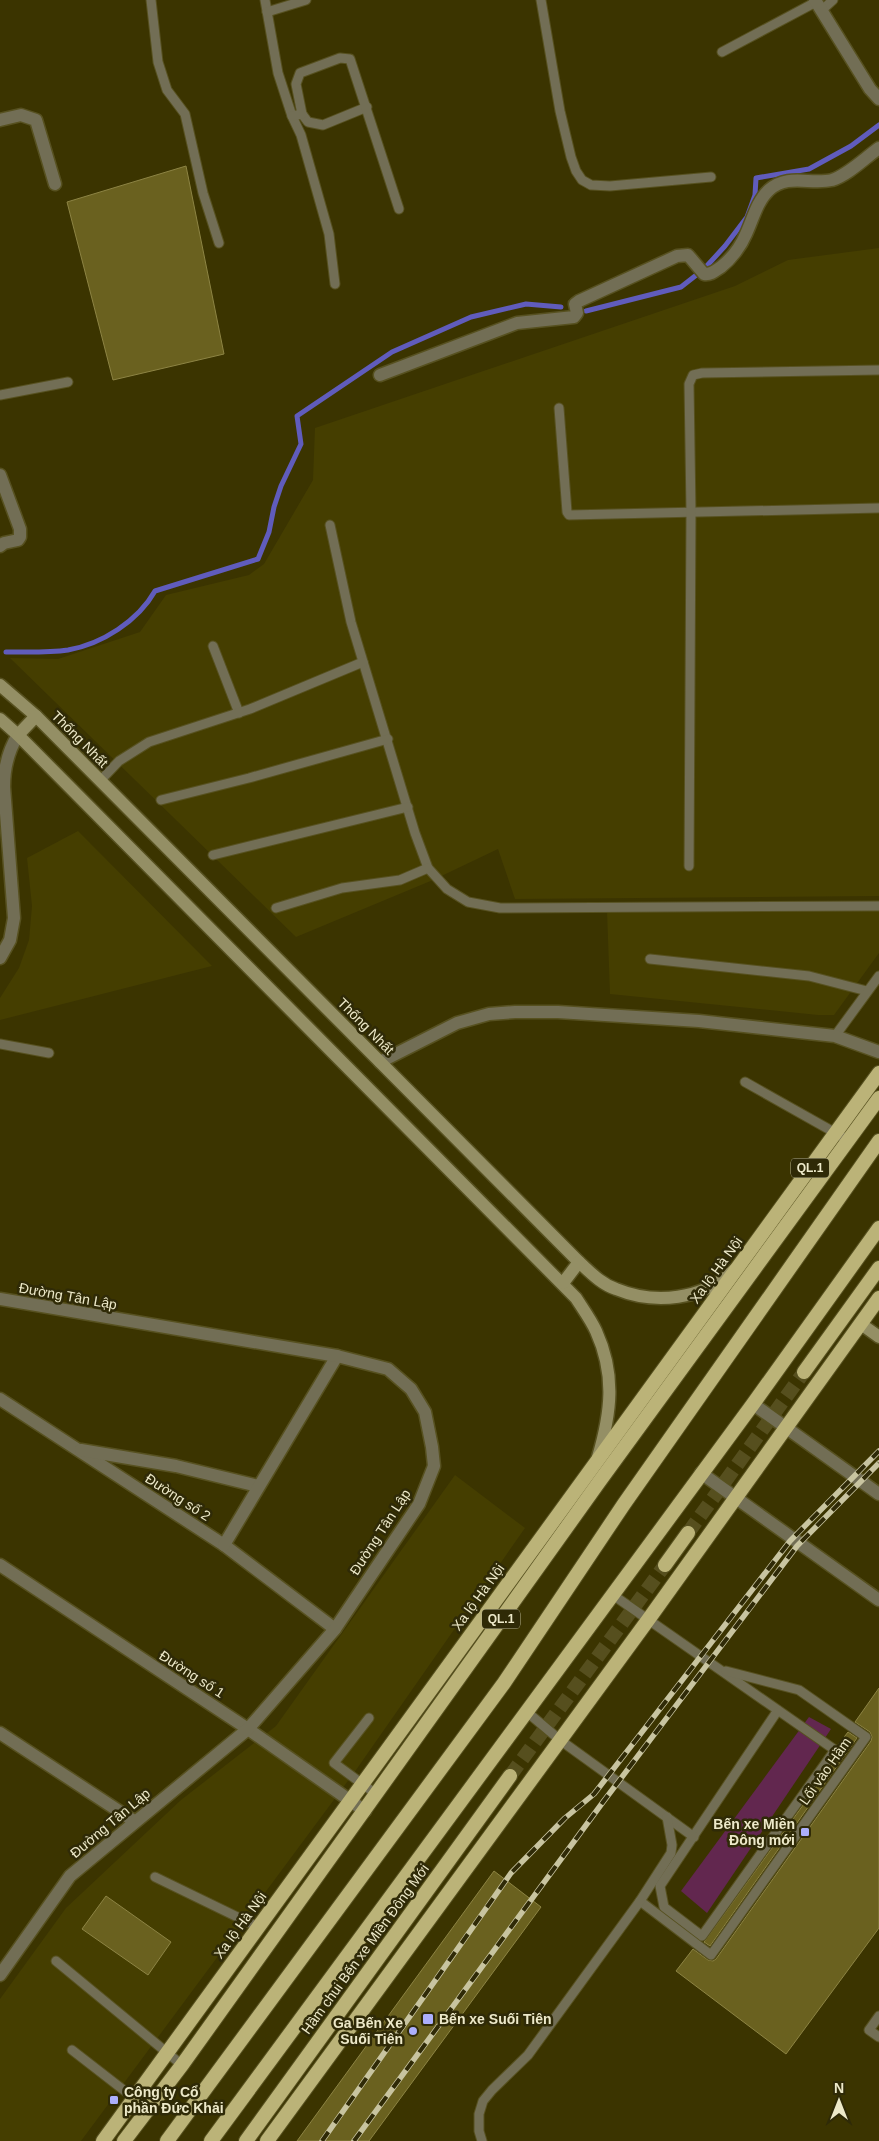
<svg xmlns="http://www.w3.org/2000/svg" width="879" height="2141" font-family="Helvetica,sans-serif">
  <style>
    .built { fill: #453e00 }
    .green { fill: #62274f }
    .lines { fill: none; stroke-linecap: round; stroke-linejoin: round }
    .stream { stroke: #605cbc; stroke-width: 5 }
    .building { fill: #6a611f; stroke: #8d8444 }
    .trunk-tunnel { stroke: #564f1e; stroke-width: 14; stroke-dasharray: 14 7; stroke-linecap: butt }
    .service-casing { stroke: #575120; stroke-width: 11 }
    .minor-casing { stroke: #575120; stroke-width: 15 }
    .tertiary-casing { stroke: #575120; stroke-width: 15 }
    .secondary-casing { stroke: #575120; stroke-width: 15 }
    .trunk-casing { stroke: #575120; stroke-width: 16 }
    .service { stroke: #726e55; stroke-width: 9 }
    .minor { stroke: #726e55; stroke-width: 12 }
    .tertiary { stroke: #726e55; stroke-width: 12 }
    .secondary { stroke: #948f65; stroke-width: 12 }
    .trunk { stroke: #bbb378; stroke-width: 14 }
    .rail-casing { stroke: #c8c4a0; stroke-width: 5.5 }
    .rail { stroke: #2f2a07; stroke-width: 4; stroke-dasharray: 11; stroke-linecap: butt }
    .poi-dot { fill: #acaffb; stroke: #2f2a07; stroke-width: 2 }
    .labels { text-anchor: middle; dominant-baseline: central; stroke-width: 5; stroke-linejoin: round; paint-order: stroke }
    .shield { fill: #2f2a07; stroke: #b4b08f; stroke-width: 1 }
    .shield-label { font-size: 12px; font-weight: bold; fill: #ede9c9 }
    .street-label { font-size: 14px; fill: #ede9c9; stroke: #2f2a07 }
    .poi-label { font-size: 14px; font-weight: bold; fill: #ede9c9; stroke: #2f2a07; text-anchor: end }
  </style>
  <rect width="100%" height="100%" fill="#3b3400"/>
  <g class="built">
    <path d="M879 248V896L515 899 498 849 433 880 296 937 10 658 58 659 140 632 166 595 249 575 264 564 313 480 315 428 735 286 788 260Z"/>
    <path d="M78 831 212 966 0 1020V998L19 968 29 940 32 906 27 858Z"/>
    <path d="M879 904V953L834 1015H818L610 994 607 911Z"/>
    <path d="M455 1475 525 1528 356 1770 81 2141H0V1999L66 1908 181 1800 276 1726Z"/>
  </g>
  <path class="green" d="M809 1717 831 1729 707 1913 681 1891Z"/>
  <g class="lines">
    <g class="stream">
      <path d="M586 311 681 287 704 269 725 246 747 217 755 195 756 178 809 169 851 146 879 125"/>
      <path d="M6 652C26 652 48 653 68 650 102 644 138 621 155 591L258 559 269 532 274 507 281 486 301 444 297 416 392 352 471 317 526 304 561 307"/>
    </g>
  </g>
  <g class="building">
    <path d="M186 166 224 354 113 380 67 202Z"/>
    <path d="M879 1688V1928L786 2054 676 1971 693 1949 708 1960 713 1961 716 1959 871 1741 872 1737 870 1732 855 1722Z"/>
    <path d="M848 1732 857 1738 710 1946 704 1942 840 1754 841 1748 838 1745Z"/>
    <path d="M494 1871 541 1907 369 2141H297Z"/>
    <path d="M106 1896 171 1942 148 1975 82 1929Z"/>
  </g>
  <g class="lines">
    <g class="trunk-tunnel">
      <path d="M688 1533 804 1372"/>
      <path d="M510 1776 665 1565"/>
    </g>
    <defs>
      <g id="service">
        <path d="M151 0 158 62 167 90 185 114 203 193 219 243"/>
        <path d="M265 0 278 73 292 116 301 135 329 234 335 284"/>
        <path d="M541 0 560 111 571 157 576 171 582 180 591 185 610 186 711 177"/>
        <path d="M822 10 833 0"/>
        <path d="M267 12 306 0"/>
        <path d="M722 52 816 2"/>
        <path d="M302 114 308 122 323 125 367 107"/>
        <path d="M292 116 302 114 296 84 300 73 340 58 350 59 399 209"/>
        <path d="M0 395 68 382"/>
        <path d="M559 408 567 512 569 515 879 508"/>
        <path d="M330 525 351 622 415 833 428 868 447 889 468 902 500 908 879 906"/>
        <path d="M213 646 239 713"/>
        <path d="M100 781 119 761 149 742 250 709 363 662"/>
        <path d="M161 800 249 778 388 739"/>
        <path d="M213 855 408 807"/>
        <path d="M689 866 691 512 689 384 693 375 702 373 879 370"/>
        <path d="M276 908 342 888 400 880 428 868"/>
        <path d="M650 959 809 976 867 991"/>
        <path d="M835 1036 879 976"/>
        <path d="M0 1044 49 1053"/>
        <path d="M745 1082 848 1140"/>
        <path d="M613 1595 835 1750 702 1936 664 1907 660 1886 778 1710"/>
        <path d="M527 1712 560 1740 694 1837"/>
        <path d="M369 1718 334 1763 376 1794"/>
        <path d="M155 1877 258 1927"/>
        <path d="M640 1901 711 1955 866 1737 799 1690 726 1671"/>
        <path d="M56 1961 182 2065"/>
        <path d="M879 2016 869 2030 879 2037"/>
        <path d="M72 2050 148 2109"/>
        <path d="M482 2141 479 2131V2114L483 2101 492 2090 528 2055 640 1901 671 1853 672 1845 667 1817"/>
      </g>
      <g id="minor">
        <path d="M0 120 21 115 36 120 55 184"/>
        <path d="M380 375 517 323 574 317 577 313 575 304 579 301 677 256 688 255 704 274C711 275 715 271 721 267 731 259 741 246 746 234 753 219 757 201 769 190 788 173 810 185 832 180 848 175 865 158 879 148"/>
        <path d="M0 475 20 529V537L18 540 4 543 0 546"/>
        <path d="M380 1062 457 1023 489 1014 515 1012H558L699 1021 835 1036 879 1052"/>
        <path d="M0 1399 224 1545 335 1629"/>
        <path d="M753 1404 879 1494"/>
        <path d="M81 1450 176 1466 258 1486"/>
        <path d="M701 1473 879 1600"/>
        <path d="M224 1545 337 1356"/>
        <path d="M0 1565 248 1729 365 1811"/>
        <path d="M0 1733 134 1821"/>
      </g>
      <g id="tertiary">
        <path d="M815 0 870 89 879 99"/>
        <path d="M0 958 10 940 14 918 4 787C4 767 8 751 18 735"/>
        <path d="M0 1299 337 1356 388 1369 411 1389 425 1412 432 1447 434 1466 419 1504 335 1629 248 1729 70 1876 0 1975"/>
      </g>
      <g id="secondary">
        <path d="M0 685 36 716 579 1262C590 1272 601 1284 616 1289 655 1305 703 1300 734 1270"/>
        <path d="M0 719 18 735 576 1298C583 1309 591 1320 596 1331 616 1375 611 1413 598 1457"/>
        <path d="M18 735 36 716"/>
        <path d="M563 1283 579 1262"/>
        <path d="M861 1324 879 1337"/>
      </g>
      <g id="trunk">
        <path d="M804 1372 879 1268"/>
        <path d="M665 1565 688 1533"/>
        <path d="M103 2141 879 1073"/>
        <path d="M124 2141 182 2065 599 1482 879 1098"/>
        <path d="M167 2141 504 1683 624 1504 879 1141"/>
        <path d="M211 2141 753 1404 879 1228"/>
        <path d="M246 2141 510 1776"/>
        <path d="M267 2141 648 1620 879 1298"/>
      </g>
    </defs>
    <use href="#service" class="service-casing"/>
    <use href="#minor" class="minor-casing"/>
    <use href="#tertiary" class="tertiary-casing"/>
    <use href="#secondary" class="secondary-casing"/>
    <use href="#trunk" class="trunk-casing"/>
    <use href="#service" class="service"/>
    <use href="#minor" class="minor"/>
    <use href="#tertiary" class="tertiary"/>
    <use href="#secondary" class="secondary"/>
    <use href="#trunk" class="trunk"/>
    <defs>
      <g id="rail">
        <path d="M322 2141 511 1873 565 1818 594 1794 790 1541 879 1451"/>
        <path d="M354 2141 603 1802 797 1546 879 1463"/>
      </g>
    </defs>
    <use href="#rail" class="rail-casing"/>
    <use href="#rail" class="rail"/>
  </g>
  <g class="poi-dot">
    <rect x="800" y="1827" width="10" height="10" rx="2.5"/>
    <rect x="422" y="2013" width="12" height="12" rx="2.5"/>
    <circle cx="413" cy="2031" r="5"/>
    <rect x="109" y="2095" width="10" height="10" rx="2.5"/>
  </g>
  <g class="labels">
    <g class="shield">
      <rect x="791" y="1158.5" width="38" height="19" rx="4"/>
      <rect x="482" y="1609.5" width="38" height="19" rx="4"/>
    </g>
    <g class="shield-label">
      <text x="810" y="1168">QL.1</text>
      <text x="501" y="1619">QL.1</text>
    </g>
    <g class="street-label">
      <text transform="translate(80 739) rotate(45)">Thống Nhất</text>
      <text transform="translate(366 1026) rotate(45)">Thống Nhất</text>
      <text transform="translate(716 1270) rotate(-54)">Xa lộ Hà Nội</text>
      <text transform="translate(68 1296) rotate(10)">Đường Tân Lập</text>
      <text transform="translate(178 1497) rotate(33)">Đường số 2</text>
      <text transform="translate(380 1532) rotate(-57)">Đường Tân Lập</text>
      <text transform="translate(478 1597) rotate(-54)">Xa lộ Hà Nội</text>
      <text transform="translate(192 1674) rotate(33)">Đường số 1</text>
      <text transform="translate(825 1771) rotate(-55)">Lối vào Hầm</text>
      <text transform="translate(110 1823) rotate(-40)">Đường Tân Lập</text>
      <text transform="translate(240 1925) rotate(-54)">Xa lộ Hà Nội</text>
      <text transform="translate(365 1949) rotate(-54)">Hầm chui Bến xe Miền Đông Mới</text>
    </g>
    <g class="poi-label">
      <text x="795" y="1824">Bến xe Miền<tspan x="795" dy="16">Đông mới</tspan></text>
      <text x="439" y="2019" text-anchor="start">Bến xe Suối Tiên</text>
      <text x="403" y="2023">Ga Bến Xe<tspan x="403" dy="16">Suối Tiên</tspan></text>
      <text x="124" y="2092" text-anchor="start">Công ty Cổ<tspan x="124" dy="16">phần Đức Khải</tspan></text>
    </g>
  </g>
  <g transform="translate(839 2101)" stroke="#2f2a07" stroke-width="4" paint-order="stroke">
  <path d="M0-4L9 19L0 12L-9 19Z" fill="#ede9c9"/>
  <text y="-8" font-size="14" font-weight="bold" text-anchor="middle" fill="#ede9c9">N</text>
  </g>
</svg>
